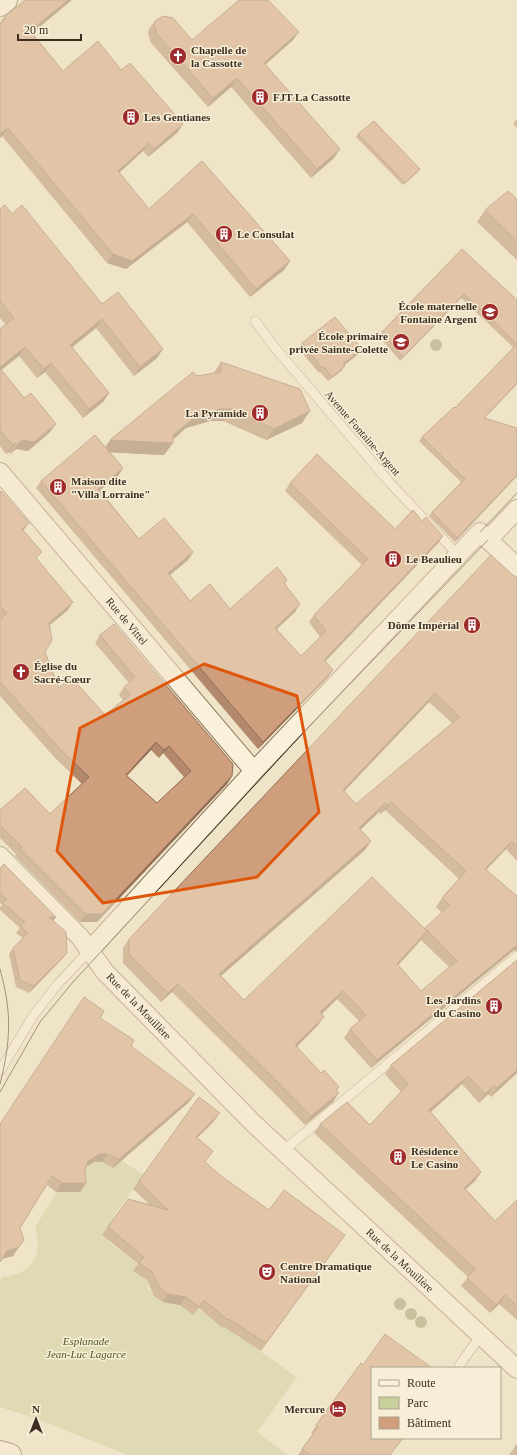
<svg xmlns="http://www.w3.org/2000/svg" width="517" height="1455" font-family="'Times New Roman',serif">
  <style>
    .green { fill: #c9cf9b }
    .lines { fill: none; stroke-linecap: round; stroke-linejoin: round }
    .service-casing { stroke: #8d765c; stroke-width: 10 }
    .minor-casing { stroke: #8d765c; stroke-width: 20 }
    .secondary-casing { stroke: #6f573f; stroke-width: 24 }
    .service { stroke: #faf1dc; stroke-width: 9 }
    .minor { stroke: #faf1dc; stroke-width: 18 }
    .secondary { stroke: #faf1dc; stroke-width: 22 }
    .tram { stroke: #3d2e20; stroke-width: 1 }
    .tree { fill: #96986f }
    .wall { fill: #b2896c; fill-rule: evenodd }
    .shaded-wall { fill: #916f58 }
    .building { fill: #cf9f7d; stroke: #916f58; fill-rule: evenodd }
    .marked { fill: none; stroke: #df570d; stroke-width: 3; stroke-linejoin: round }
    .labels { text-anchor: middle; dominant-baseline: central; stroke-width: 3; stroke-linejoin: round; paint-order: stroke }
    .poi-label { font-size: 11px; font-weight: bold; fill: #3d2e20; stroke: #f7eed8; text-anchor: start }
    .street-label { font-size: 11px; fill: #3d2e20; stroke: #f7eed8 }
    .park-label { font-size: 11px; font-style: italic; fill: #4d5a26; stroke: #f7eed8 }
  </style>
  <rect width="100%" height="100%" fill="#f0e4c8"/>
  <path class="green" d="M89 1139 144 1175 114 1215 109 1242 138 1265 134 1271 147 1280 149 1289 158 1298 163 1302 180 1305 193 1315 198 1309 202 1312 204 1310 213 1317 211 1320 214 1322 216 1319 223 1328 225 1326 240 1338 245 1332 254 1347 297 1377 257 1432 287 1455H127L37 1419 0 1407V1281L2 1277C33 1274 43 1256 35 1227Z"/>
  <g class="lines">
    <defs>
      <g id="service">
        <path d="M255 321 276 349 391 484 458 555"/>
        <path d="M0 1071 33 1016 57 985 90 950"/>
        <path d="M283 1151 517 956"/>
        <path d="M459 1366 481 1335"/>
      </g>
      <g id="minor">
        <path d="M0 472 254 771"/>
        <path d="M488 540 517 509"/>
        <path d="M0 856 80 937 105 972 252 1122 517 1369"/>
        <path d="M90 950 254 771 480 532 517 567"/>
      </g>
      <g id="secondary">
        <path d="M0 5 6 0"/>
        <path d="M0 1452 10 1455"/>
      </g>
    </defs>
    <use href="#service" class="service-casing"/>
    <use href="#minor" class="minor-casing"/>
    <use href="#secondary" class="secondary-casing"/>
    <use href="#service" class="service"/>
    <use href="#minor" class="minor"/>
    <use href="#secondary" class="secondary"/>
    <g class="tram">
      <path d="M480 532 517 493"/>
      <path d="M0 969C12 1012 11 1041 0 1084"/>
      <path d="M0 1092 40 1022 73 982 302 734 488 540"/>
    </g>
  </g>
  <g class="tree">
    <circle cx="436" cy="345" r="6"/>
    <circle cx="400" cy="1304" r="6"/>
    <circle cx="411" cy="1314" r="6"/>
    <circle cx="421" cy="1322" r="6"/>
  </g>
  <g class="wall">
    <path d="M4 17 32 33 63 71 121 70 178 132 148 157 143 151 119 173 149 209 202 161 290 261 284 270 250 297 187 222 126 269 107 263 2 136 0 138V23Z"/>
    <path d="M155 21 192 40H293L265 65 334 158 311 178 231 87 208 107 151 43 148 34 149 29Z"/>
    <path d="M517 119V128L513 124Z"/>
    <path d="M358 134 418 172 403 185 356 137Z"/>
    <path d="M517 199V260L477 222 485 210Z"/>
    <path d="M0 209 12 214 157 358 134 376 96 328 72 347 109 393 103 402 83 418 45 372 37 378 19 356 1 370 24 398 56 424 49 433 28 451 16 449 10 454 9 452 6 454 0 446V329L6 325 0 318Z"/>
    <path d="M462 249 517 300V384L484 418 517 428V476L455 542 429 516 432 512 461 482 419 441 422 437 455 408 514 348 461 298 400 361 379 336 382 332Z"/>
    <path d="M302 343 362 349 358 354 344 365 341 371 328 381 320 372 319 373 298 348Z"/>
    <path d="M221 362 302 423 266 440 223 421H210L186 428 173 440 164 455 110 452 123 468 118 476 100 490 139 539 193 552 188 560 169 575 190 601 230 609 287 580 285 584 295 612 277 629 301 656 320 637 309 622 314 615 362 565 285 491 290 483 395 529 422 521 443 536 438 543 325 661 333 670 328 677 258 749 36 488 41 481 105 447 197 376 213 374Z"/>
    <path d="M0 492 24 531 37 559 68 610 49 626 45 652 59 688 105 715 123 700 119 695 124 687 129 683 95 643 100 635 232 776 227 784 97 922H80L15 856 16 854 0 838V810L50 814 82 784 55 758 0 696ZM151 750 159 758 163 753 184 777 157 803 127 776Z"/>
    <path d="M517 579V861L506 849 486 870 516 950 513 951 371 1068 344 1038 350 1029 359 1021 337 999 322 1014 318 1025 297 1047 321 1073 339 1087 337 1091 333 1102 305 1125 275 1094 172 992 161 1002 123 963V948L129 939ZM429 702 452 723 356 804 344 791ZM385 810 459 879 442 898 436 907 442 913 424 929 244 1000 220 976 365 850 361 829 379 812 380 814ZM421 940 449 967 421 991 398 965Z"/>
    <path d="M0 868 56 917 53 921 67 953 62 959 29 993 16 987 9 954 13 948 23 938 16 933 20 928 0 910V907L2 905 0 903Z"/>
    <path d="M517 960V1073L491 1097 488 1094 479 1103 462 1084 431 1112 481 1172 475 1181 466 1189 495 1221 517 1200V1320L499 1304 490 1313 473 1297 461 1286 468 1277 314 1133 320 1124 370 1125 401 1092 385 1074 391 1065Z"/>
    <path d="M100 1018 131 1046 189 1102 113 1168 102 1162H94L86 1167 85 1169 86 1183 80 1192H56L47 1185 20 1228 13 1256 2 1259Z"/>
    <path d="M199 1097 214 1121 197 1138 205 1162 221 1176 269 1210 345 1235 261 1351 224 1327 222 1328 199 1308 193 1315 180 1305 163 1302 154 1296 147 1280 133 1271 138 1264 102 1235 128 1199 149 1204 133 1189Z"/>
    <path d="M361 1363 390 1455H298L313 1434 311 1433Z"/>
    <path d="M517 1445V1455H509L515 1447Z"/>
  </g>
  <g class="shaded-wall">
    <path d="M68 0H72L25 39 30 31Z"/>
    <path d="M299 32 293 40 258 71 264 63Z"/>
    <path d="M237 78 231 87 208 107 213 98Z"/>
    <path d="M183 124 178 132 148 157 154 149Z"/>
    <path d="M8 128 2 136 0 138V134Z"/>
    <path d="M149 143 143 151 112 179 118 171Z"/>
    <path d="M340 149 334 158 311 178 317 169Z"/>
    <path d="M420 169 418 172 403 185 405 183Z"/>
    <path d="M193 214 187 222 126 269 107 263 113 254Z"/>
    <path d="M290 261 284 270 250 297 256 289Z"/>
    <path d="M464 294 461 298 400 361 403 357Z"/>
    <path d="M102 319 96 328 64 354 70 345Z"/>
    <path d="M25 347 19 356 0 371V367Z"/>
    <path d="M163 349 157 358 134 376 140 367Z"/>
    <path d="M362 349 358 354 340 369 343 364Z"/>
    <path d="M51 363 45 372 37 378 44 369Z"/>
    <path d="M345 366 341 371 328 381 332 377Z"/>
    <path d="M517 383V384L481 422 484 418Z"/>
    <path d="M109 393 103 402 83 418 89 409Z"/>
    <path d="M219 409H231L223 421H210L186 428 169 443H173L164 455 102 452 110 440 173 435 195 417Z"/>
    <path d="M310 411 302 423 266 440 274 429Z"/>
    <path d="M56 424 49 433 28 451 16 449 10 454 17 445 22 440Z"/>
    <path d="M15 443 9 452 6 454 13 445Z"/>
    <path d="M123 468 118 476 93 496 98 489Z"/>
    <path d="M517 475V476L455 542 457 538Z"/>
    <path d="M29 523 23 531 22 529Z"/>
    <path d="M443 536 438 543 319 668 324 660Z"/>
    <path d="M193 552 188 560 163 581 168 573Z"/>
    <path d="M73 602 68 610 43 630 49 623Z"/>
    <path d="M300 604 295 612 270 635 275 628Z"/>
    <path d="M333 670 328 677 258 749 263 742Z"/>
    <path d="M435 693 429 702 337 799 343 790Z"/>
    <path d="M156 742 151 750 120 782 126 775Z"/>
    <path d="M169 746 163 753 159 758 164 750Z"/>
    <path d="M232 776 227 784 97 922H80L86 914Z"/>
    <path d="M391 802 385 810 380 814 387 805Z"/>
    <path d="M385 803 379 812 353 837 359 828Z"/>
    <path d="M371 841 365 850 213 983 219 974Z"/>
    <path d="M512 841 506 849 479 877 485 869Z"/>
    <path d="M49 917H56L51 923Z"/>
    <path d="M427 931 421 940 391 973 397 964Z"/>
    <path d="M517 945V950L513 951 371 1068 377 1060Z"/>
    <path d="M67 953 62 959 29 993 34 986Z"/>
    <path d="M178 984 172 992 161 1002 168 993Z"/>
    <path d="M343 991 337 999 314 1021 320 1012Z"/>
    <path d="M324 1017 318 1025 289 1054 295 1045Z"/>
    <path d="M517 1070V1073L491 1097 497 1088Z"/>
    <path d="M468 1076 462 1084 423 1118 429 1110Z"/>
    <path d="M494 1085 488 1094 479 1103 485 1094Z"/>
    <path d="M339 1093 333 1102 305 1125 311 1116Z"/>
    <path d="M195 1094 189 1102 113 1168 119 1159Z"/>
    <path d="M220 1113 214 1121 190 1145 196 1137Z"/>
    <path d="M100 1154H108L102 1162H94L83 1169 88 1161Z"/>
    <path d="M481 1172 475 1181 458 1196 464 1188Z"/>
    <path d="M62 1183H86L80 1192H56Z"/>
    <path d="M19 1247 13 1256 1 1259 7 1251Z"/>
    <path d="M168 1294 186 1297 180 1305 163 1302Z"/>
    <path d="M505 1295 499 1304 490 1313 496 1305Z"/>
  </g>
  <g class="building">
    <path d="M25 0H68L30 31 63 71 98 41 121 70 130 63 183 124 154 149 149 143 118 171 149 209 202 161 290 261 256 289 193 214 132 261 113 254 8 128 0 134V24L6 18 4 17Z"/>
    <path d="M239 0H268L299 32 264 63 340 149 317 169 237 78 213 98 157 34 154 25 155 21 163 16 173 18 192 40Z"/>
    <path d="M374 121 420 169 405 183 358 134Z"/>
    <path d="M508 191 517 199V241L485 210Z"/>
    <path d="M5 205 12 214 22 205 102 304 118 292 163 349 140 367 102 319 70 345 109 393 89 409 51 363 44 369 25 347 0 367V329L14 318 0 301V209Z"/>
    <path d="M462 249 517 300V344L464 294 403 357 382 332Z"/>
    <path d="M335 317 362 349 343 364 345 366 332 377 324 367 322 368 302 343Z"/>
    <path d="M517 344V383L484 418 517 428V475L457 538 432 512 465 479 422 437 454 407 455 408Z"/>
    <path d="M221 362 300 389 310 411 274 429 231 409H219L195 417 173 435V443L110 440 193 372 197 376 221 372Z"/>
    <path d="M0 368 24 398 31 393 56 424 34 442 22 440 17 445 15 443 13 445 0 430Z"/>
    <path d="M95 435 123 468 98 489 139 539 164 518 193 552 168 573 190 601 210 584 230 609 277 567 287 580 284 583 300 604 275 628 301 656 326 631 314 615 368 559 290 483 317 454 395 529 413 510 422 521 426 517 443 536 324 660 333 670 263 742 41 481Z"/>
    <path d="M1 491 29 523 22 529 42 552 36 558 73 602 49 623 52 640 45 652 59 688 71 677 105 715 130 695 124 687 135 677 100 635 114 624 233 764 232 776 102 914H86L20 848 22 847 0 825V810L25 788 50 814 89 777 61 750 0 682V620L7 613 0 606V492ZM156 742 164 750 169 746 191 771 157 803 126 775Z"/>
    <path d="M491 555 517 579V846L512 841 485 869 517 896V945L377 1060 350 1029 366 1015 343 991 320 1012 324 1017 295 1045 321 1073 324 1070 339 1087 336 1090 339 1093 311 1116 281 1085 178 984 168 993 129 954V939ZM435 693 460 717 356 804 343 790ZM391 802 466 871 442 898 450 905 425 928 457 961 421 991 397 964 427 931 372 877 244 1000 219 974 371 841 359 828 385 803 387 805Z"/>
    <path d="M4 864 56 917H49L66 932 67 953 34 986 20 980 13 948 28 933 21 926 25 922 3 903 7 899 0 893V868Z"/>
    <path d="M517 960V1070L497 1088 494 1085 485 1094 468 1076 429 1110 481 1172 464 1188 495 1221 517 1200V1306L505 1295 496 1305 479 1289 467 1278 475 1269 320 1124 347 1102 370 1125 408 1084 391 1065Z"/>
    <path d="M84 997 104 1011 100 1018 134 1040 131 1046 195 1094 119 1159 108 1154H100L88 1161 85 1169 86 1183H62L52 1176 20 1228 24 1240 19 1247 7 1251 0 1262V1124Z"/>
    <path d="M199 1097 220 1113 196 1137 213 1151 205 1162 221 1176 269 1210 284 1190 345 1235 266 1343 229 1319 228 1320 204 1300 199 1307 186 1297 168 1294 160 1288 152 1272 139 1263 144 1257 108 1227 128 1199 168 1210 139 1181Z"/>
    <path d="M385 1334 432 1368H372V1438H403L390 1455H311L302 1449 318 1427 316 1425 361 1363 363 1365Z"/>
    <path d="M517 1445V1450L515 1447Z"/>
  </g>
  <path d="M0 0H517V1455H0ZM204 664 297 696 319 812 257 877 103 903 57 851 80 728Z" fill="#f0e4c8" fill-opacity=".55" fill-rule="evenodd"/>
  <path class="marked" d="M204 664 297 696 319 812 257 877 103 903 57 851 80 728Z"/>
  <defs>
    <symbol id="church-disc" viewBox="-11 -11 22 22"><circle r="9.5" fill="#9e2a2b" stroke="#f7eed8"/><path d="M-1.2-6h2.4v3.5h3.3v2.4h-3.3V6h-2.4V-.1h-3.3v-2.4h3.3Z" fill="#fff"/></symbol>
    <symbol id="building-disc" viewBox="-11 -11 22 22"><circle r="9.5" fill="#9e2a2b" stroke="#f7eed8"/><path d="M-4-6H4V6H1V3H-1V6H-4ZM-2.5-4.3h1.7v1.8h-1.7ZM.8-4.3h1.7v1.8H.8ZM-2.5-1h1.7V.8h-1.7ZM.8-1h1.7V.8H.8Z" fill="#fff"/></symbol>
    <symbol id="school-disc" viewBox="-11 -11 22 22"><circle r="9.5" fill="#9e2a2b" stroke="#f7eed8"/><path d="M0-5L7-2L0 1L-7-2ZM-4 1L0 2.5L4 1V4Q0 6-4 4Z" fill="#fff"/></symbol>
    <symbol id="theatre-disc" viewBox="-11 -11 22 22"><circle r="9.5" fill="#9e2a2b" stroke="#f7eed8"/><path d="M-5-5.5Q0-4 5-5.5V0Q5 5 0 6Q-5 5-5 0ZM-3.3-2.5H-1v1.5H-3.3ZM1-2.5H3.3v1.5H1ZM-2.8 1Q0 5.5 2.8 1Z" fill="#fff"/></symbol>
    <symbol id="hotel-disc" viewBox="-11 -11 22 22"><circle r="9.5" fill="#9e2a2b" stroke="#f7eed8"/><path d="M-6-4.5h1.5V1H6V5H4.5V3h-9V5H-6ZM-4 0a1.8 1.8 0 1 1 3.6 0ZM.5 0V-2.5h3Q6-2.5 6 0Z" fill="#fff"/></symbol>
  </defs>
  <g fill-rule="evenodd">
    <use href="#church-disc" x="168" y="46" width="20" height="20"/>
    <use href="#building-disc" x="250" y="87" width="20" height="20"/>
    <use href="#building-disc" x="121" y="107" width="20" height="20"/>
    <use href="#building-disc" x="214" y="224" width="20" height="20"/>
    <use href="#school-disc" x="480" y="302" width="20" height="20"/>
    <use href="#school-disc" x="391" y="332" width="20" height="20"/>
    <use href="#building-disc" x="250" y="403" width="20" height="20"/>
    <use href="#building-disc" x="48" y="477" width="20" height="20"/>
    <use href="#building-disc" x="383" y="549" width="20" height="20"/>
    <use href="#building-disc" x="462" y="615" width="20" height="20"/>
    <use href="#church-disc" x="11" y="662" width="20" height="20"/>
    <use href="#building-disc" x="484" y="996" width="20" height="20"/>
    <use href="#building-disc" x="388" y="1147" width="20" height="20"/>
    <use href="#theatre-disc" x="257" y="1262" width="20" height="20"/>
    <use href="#hotel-disc" x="328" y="1399" width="20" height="20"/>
  </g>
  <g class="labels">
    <g class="poi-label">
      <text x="191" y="50">Chapelle de<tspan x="191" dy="13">la Cassotte</tspan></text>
      <text x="273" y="97">FJT La Cassotte</text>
      <text x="144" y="117">Les Gentianes</text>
      <text x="237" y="234">Le Consulat</text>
      <text x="477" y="306" text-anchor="end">École maternelle<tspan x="477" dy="13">Fontaine Argent</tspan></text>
      <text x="388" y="336" text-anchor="end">École primaire<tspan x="388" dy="13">privée Sainte-Colette</tspan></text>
      <text x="247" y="413" text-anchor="end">La Pyramide</text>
      <text x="71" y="481">Maison dite<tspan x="71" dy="13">"Villa Lorraine"</tspan></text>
      <text x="406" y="559">Le Beaulieu</text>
      <text x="459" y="625" text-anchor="end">Dôme Impérial</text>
      <text x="34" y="666">Église du<tspan x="34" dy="13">Sacré-Cœur</tspan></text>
      <text x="481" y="1000" text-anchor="end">Les Jardins<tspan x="481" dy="13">du Casino</tspan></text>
      <text x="411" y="1151">Résidence<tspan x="411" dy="13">Le Casino</tspan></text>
      <text x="280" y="1266">Centre Dramatique<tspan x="280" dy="13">National</tspan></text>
      <text x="325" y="1409" text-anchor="end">Mercure</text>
    </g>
    <g class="street-label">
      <text transform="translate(363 433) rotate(49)">Avenue Fontaine-Argent</text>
      <text transform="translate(127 621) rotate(50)">Rue de Vittel</text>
      <text transform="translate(139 1006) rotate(46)">Rue de la Mouillère</text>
      <text transform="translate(400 1260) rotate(43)">Rue de la Mouillère</text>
    </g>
    <g class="park-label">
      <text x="86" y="1341">Esplanade<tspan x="86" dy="13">Jean-Luc Lagarce</tspan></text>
    </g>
  </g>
  <rect x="371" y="1367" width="130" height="72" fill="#f7eed8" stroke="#ada18e"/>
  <rect x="379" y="1380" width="20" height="6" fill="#faf1dc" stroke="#ada18e"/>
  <text x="407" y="1387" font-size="12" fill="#3d2e20">Route</text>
  <rect x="379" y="1397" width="20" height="12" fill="#c9cf9b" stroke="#ada18e"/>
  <text x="407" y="1407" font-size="12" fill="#3d2e20">Parc</text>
  <rect x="379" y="1417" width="20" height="12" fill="#cf9f7d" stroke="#ada18e"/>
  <text x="407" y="1427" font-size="12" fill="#3d2e20">Bâtiment</text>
  <g transform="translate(36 1419)" stroke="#f7eed8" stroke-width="3" paint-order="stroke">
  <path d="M0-3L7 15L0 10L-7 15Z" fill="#3d2e20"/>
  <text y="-6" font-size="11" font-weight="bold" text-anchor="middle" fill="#3d2e20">N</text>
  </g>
  <path d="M18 34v6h63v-6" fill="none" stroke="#3d2e20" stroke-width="2"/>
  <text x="24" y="34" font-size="12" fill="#3d2e20" stroke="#f7eed8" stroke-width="3" paint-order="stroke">20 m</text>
</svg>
